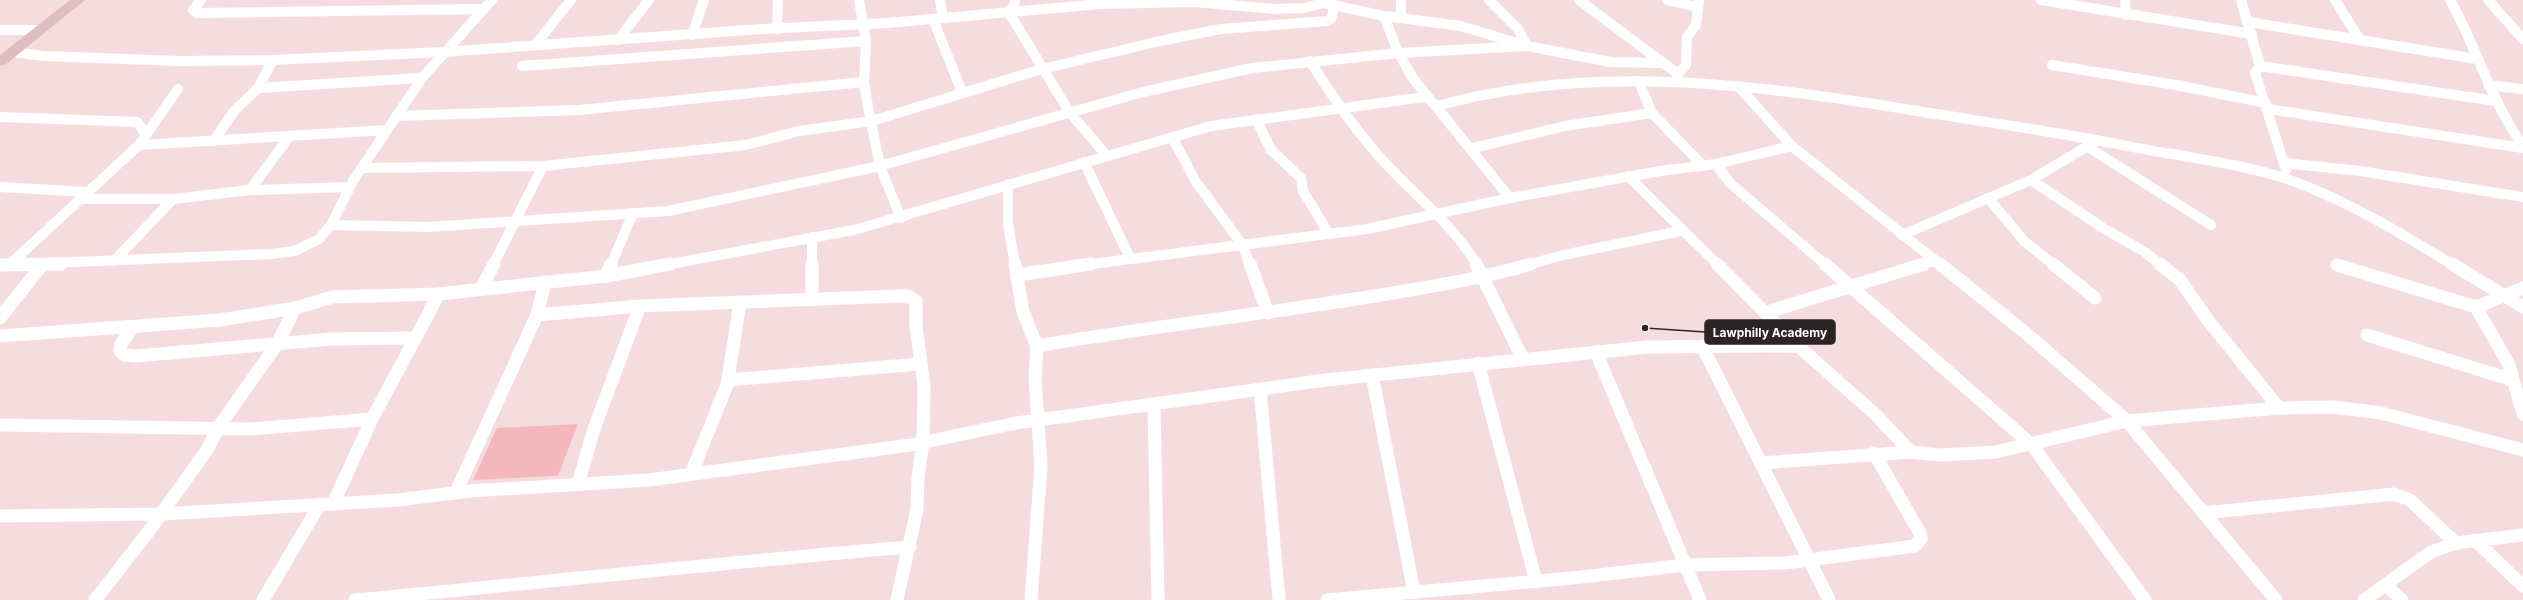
<svg xmlns="http://www.w3.org/2000/svg" width="2523" height="600" font-family="Inter,sans-serif">
  <style>
    .green { fill: #f4b8bc }
    .lines { fill: none; stroke-linecap: round; stroke-linejoin: round }
    .minor-far1 { stroke: #fff; stroke-width: 10 }
    .minor { stroke: #fff; stroke-width: 13 }
    .secondary { fill: #e0bdc1; fill-rule: evenodd }
    .leader { fill: none; stroke: #2c2424; stroke-width: 1.5 }
    .callout-dot { fill: #2c2424; stroke: #fff; stroke-width: 1.5 }
    .callout { fill: #2c2424; stroke: #2c2424; stroke-width: 1.5 }
    .callout-label { font-size: 12px; text-anchor: middle; font-weight: bold; fill: #fff }
  </style>
  <rect width="100%" height="100%" fill="#f5dddf"/>
  <path class="green" d="M578 424 558 476 473 480 497 428Z"/>
  <g class="lines">
    <g class="minor-far1">
      <path d="M201 0 193 10 198 13 483 9"/>
      <path d="M859 0 866 41 864 82 868 107 880 166 901 218"/>
      <path d="M940 0 943 18"/>
      <path d="M1015 0 1014 6 1008 11 1070 113 1107 156"/>
      <path d="M1579 0 1678 74 1677 82"/>
      <path d="M1667 0 1697 7"/>
      <path d="M2041 0 2252 34"/>
      <path d="M2125 0 2126 15"/>
      <path d="M2241 0 2260 66 2255 73 2286 170"/>
      <path d="M2335 0 2360 40"/>
      <path d="M2450 0C2477 48 2491 101 2523 146"/>
      <path d="M2488 0 2523 39"/>
      <path d="M1384 16 1398 52 1412 77 1510 198"/>
      <path d="M1398 16 1401 13V0"/>
      <path d="M933 19 962 92"/>
      <path d="M2248 22 2477 59"/>
      <path d="M777 29 778 0"/>
      <path d="M0 30H40"/>
      <path d="M692 35 704 0"/>
      <path d="M618 40 649 0"/>
      <path d="M535 45 571 0"/>
      <path d="M13 52 43 56 178 61 273 60 443 52 762 29 888 23 1100 4 1194 2 1274 9 1304 8 1324 3 1384 16 1461 26 1527 46 1610 62 1662 63"/>
      <path d="M1310 61C1334 99 1359 136 1390 168 1420 200 1454 226 1477 265"/>
      <path d="M2052 65 2176 85 2266 103"/>
      <path d="M522 66 866 41"/>
      <path d="M2260 66 2496 101"/>
      <path d="M1678 74 1686 65 1687 37 1696 25 1699 0"/>
      <path d="M1639 82 1652 113"/>
      <path d="M2488 85 2523 89"/>
      <path d="M1738 86 1792 146 1941 265"/>
      <path d="M258 88 422 78"/>
      <path d="M1437 106C1593 62 1760 85 1917 111 1973 120 2029 128 2084 138 2113 143 2142 149 2172 154 2211 161 2252 167 2290 180 2348 201 2401 233 2453 265"/>
      <path d="M2268 109 2523 148"/>
      <path d="M397 116 579 110 864 82"/>
      <path d="M0 117 137 122 145 133"/>
      <path d="M1256 119 1271 150 1301 178 1303 191 1329 234"/>
      <path d="M1172 137 1196 182 1242 244 1250 265"/>
      <path d="M214 141 234 111 258 88 273 60"/>
      <path d="M139 145 387 130"/>
      <path d="M2088 147 2211 225"/>
      <path d="M1473 148 1565 126 1652 113 1703 166"/>
      <path d="M1084 162 1130 258"/>
      <path d="M2285 163 2360 171 2523 197"/>
      <path d="M1716 164 1730 183 1826 265"/>
      <path d="M362 168 543 166 746 145 799 131 872 121 1042 69 1160 41 1221 29 1327 21 1331 19 1335 5"/>
      <path d="M1628 176 1718 265"/>
      <path d="M2031 180 2103 228 2145 252 2161 265"/>
      <path d="M1008 184V224L1015 265"/>
      <path d="M0 187 87 192"/>
      <path d="M250 190 289 137"/>
      <path d="M1988 198 2024 241 2054 265"/>
      <path d="M80 199H173L250 190 350 187"/>
      <path d="M331 225 428 227 668 211 880 166 1143 92 1252 68 1399 53 1527 46 1518 29 1489 0"/>
      <path d="M1902 235 2031 180 2098 140"/>
      <path d="M812 237V265"/>
      <path d="M114 261 173 199"/>
      <path d="M0 265 270 254 295 251 319 239 331 225 353 181 422 78 492 0"/>
      <path d="M9 265 139 145 178 89"/>
      <path d="M493 265 543 166"/>
      <path d="M611 265 633 213"/>
      <path d="M665 265 854 230 1211 126 1425 97"/>
      <path d="M1084 265 1367 229 1510 198 1660 171 1716 164 1792 146"/>
      <path d="M1528 265 1559 256 1681 231"/>
      <path d="M1921 265 1934 261"/>
    </g>
    <g class="minor">
      <path d="M812 264V299"/>
      <path d="M1015 264 1023 312 1037 346 1035 378 1041 466 1031 600"/>
      <path d="M1250 264 1268 313"/>
      <path d="M1476 264 1523 359"/>
      <path d="M1717 264 1798 346"/>
      <path d="M1825 264 2032 445 2145 600"/>
      <path d="M1940 264 2027 334 2127 421 2276 600"/>
      <path d="M2053 264 2095 298"/>
      <path d="M2160 264 2180 280 2207 319 2279 408"/>
      <path d="M2452 264 2523 307"/>
      <path d="M0 265 61 264"/>
      <path d="M2337 265 2476 307"/>
      <path d="M1018 275 1091 264"/>
      <path d="M606 276 611 264"/>
      <path d="M2523 288 2476 307 2509 365 2523 414"/>
      <path d="M481 289 494 264"/>
      <path d="M1767 312 1924 264"/>
      <path d="M537 315 640 306 899 296H908L916 301V326L924 386 923 442 918 477 917 509 897 600"/>
      <path d="M0 318 42 265"/>
      <path d="M132 328 121 344 120 351 124 355 136 356 332 339 415 338"/>
      <path d="M2367 335 2513 380"/>
      <path d="M0 336 220 320 295 308 332 297 439 294 606 276 670 264"/>
      <path d="M1037 346C1147 327 1258 315 1368 297 1423 288 1477 280 1531 264"/>
      <path d="M1702 346 1829 600"/>
      <path d="M1596 352 1700 600"/>
      <path d="M1478 363 1536 581"/>
      <path d="M1372 375 1414 592"/>
      <path d="M728 380 920 364"/>
      <path d="M1260 389 1279 600"/>
      <path d="M1154 405 1158 600"/>
      <path d="M0 425 250 429 372 419"/>
      <path d="M1762 463 1911 452"/>
      <path d="M691 474 727 385 740 303"/>
      <path d="M578 484 594 429 640 306"/>
      <path d="M456 492 537 315 545 283"/>
      <path d="M333 504 372 419 439 294"/>
      <path d="M2203 513 2394 494 2410 500 2456 543"/>
      <path d="M0 516 162 514 398 500 470 491 649 480 911 445 1016 423 1326 380 1647 347 1798 346 1875 414 1911 452 1941 455 1996 452 2127 421 2279 408 2334 407 2381 413 2523 450"/>
      <path d="M2475 540 2523 586"/>
      <path d="M2386 585 2402 600"/>
      <path d="M95 600 149 531 207 450 218 428 277 344 295 308"/>
      <path d="M263 600 320 504"/>
      <path d="M355 600C540 583 725 562 910 547"/>
      <path d="M1327 600 1573 578 1686 565 1785 563 1915 546 1921 539 1920 533 1874 453"/>
      <path d="M2364 600 2431 552 2456 543 2523 535"/>
    </g>
    <path class="secondary" d="M70 0H85L5 65 0 66V55Z"/>
  </g>
  <path class="leader" d="M1645 328L1705 332"/>
  <circle class="callout-dot" cx="1645" cy="328" r="4"/>
  <rect class="callout" x="1705" y="320" width="130" height="24" rx="4"/>
  <g class="callout-label">
    <text x="1770" y="337">Lawphilly Academy</text>
  </g>
</svg>
